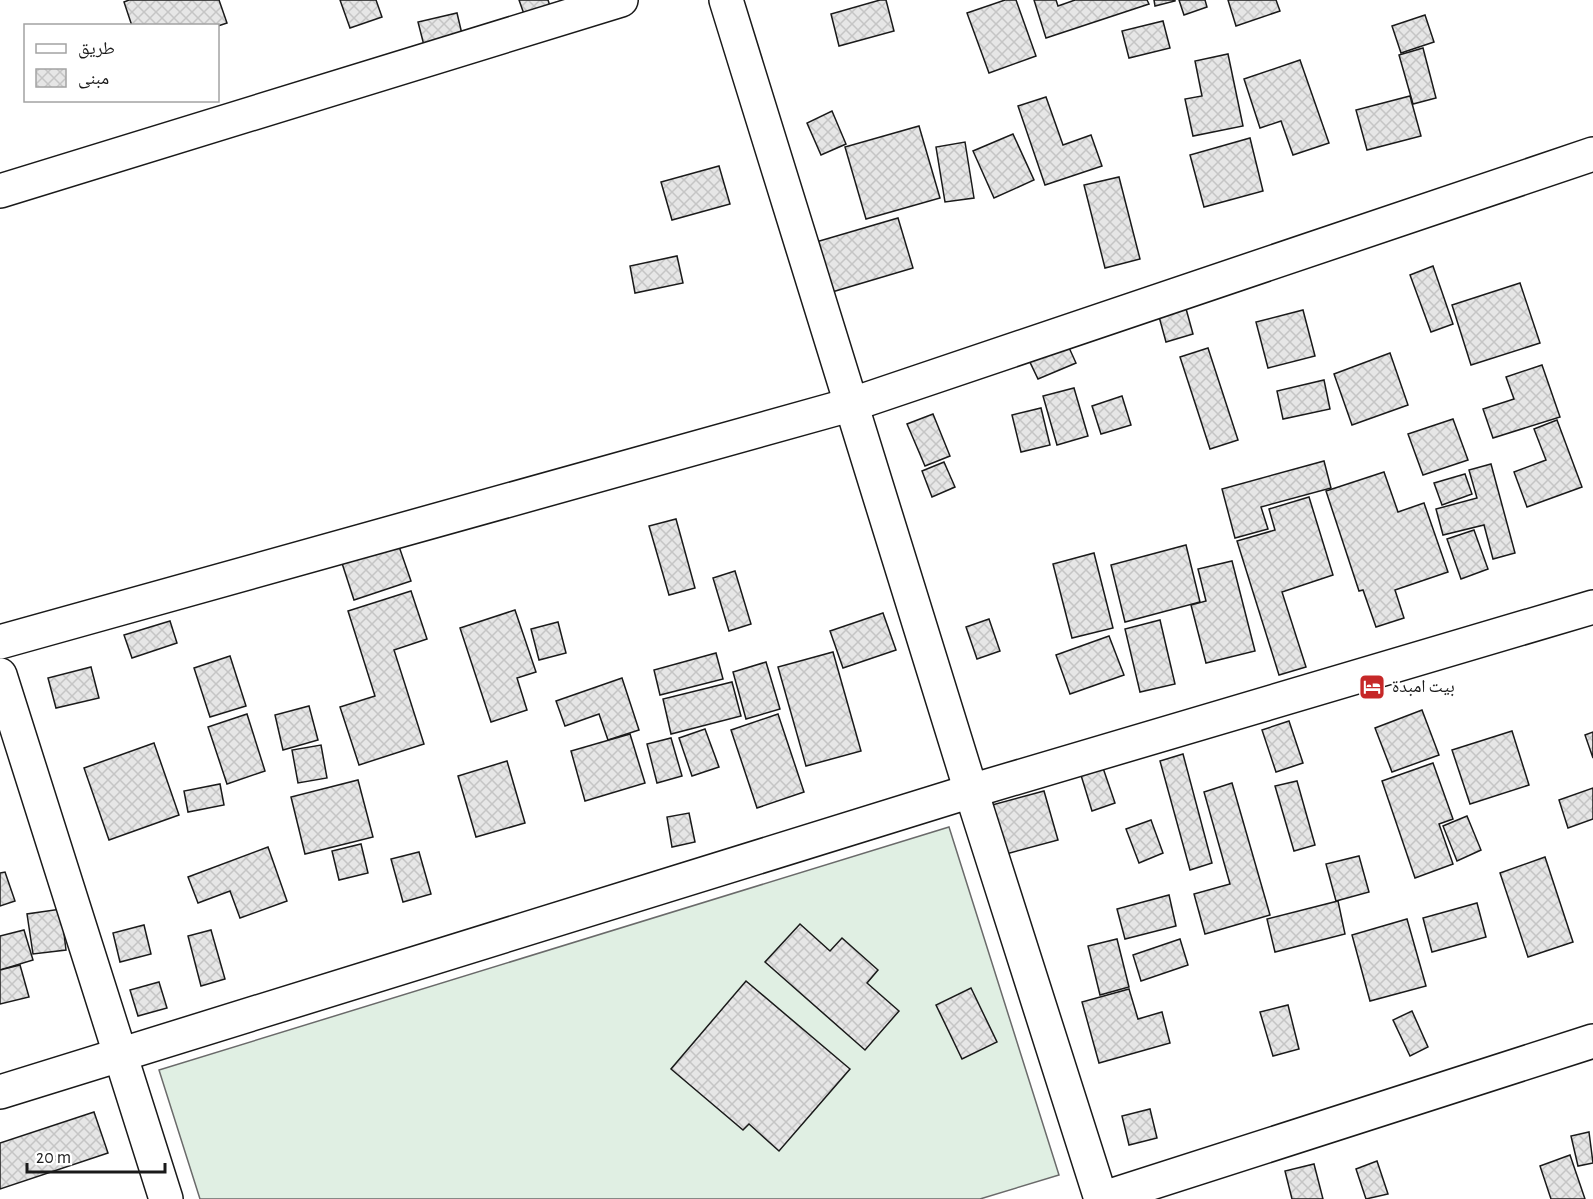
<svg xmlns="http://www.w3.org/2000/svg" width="1593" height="1199" font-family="'Alegreya Sans','Noto Naskh Arabic',sans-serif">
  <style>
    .pitch { fill: #e0efe3; stroke: #6a6a6a; stroke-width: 1.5 }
    .building { fill: url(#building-cross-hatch); stroke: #1a1a1a; stroke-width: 1.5 }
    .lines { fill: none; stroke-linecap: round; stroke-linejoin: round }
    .street-casing { stroke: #1a1a1a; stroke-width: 36 }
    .street { stroke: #fff; stroke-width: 33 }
    .labels { text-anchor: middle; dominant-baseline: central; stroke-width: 4.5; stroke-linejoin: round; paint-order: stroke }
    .poi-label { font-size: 18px; fill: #1a1a1a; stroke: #fff; text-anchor: start }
  </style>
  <defs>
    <pattern id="building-cross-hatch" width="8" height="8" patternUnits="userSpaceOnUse" patternTransform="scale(1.5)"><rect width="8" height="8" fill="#e6e6e6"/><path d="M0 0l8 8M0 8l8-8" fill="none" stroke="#c5c5c5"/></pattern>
  </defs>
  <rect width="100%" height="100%" fill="#fff"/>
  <path class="pitch" d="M949 827 1059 1175 980 1199H200L159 1070Z"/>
  <g class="building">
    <path d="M129 0H219L227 23 218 26H132L124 2Z"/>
    <path d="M340 0H376L382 17 350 28Z"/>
    <path d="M519 0H548L550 6 524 14Z"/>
    <path d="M880 0H886L894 31 839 46 831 14Z"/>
    <path d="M1005 0H1016L1036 56 989 73 967 13Z"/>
    <path d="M1034 0H1056L1058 6 1075 0H1147L1149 4 1046 38Z"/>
    <path d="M1154 0H1175V1L1155 6Z"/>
    <path d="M1179 0H1205L1207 7 1184 15Z"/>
    <path d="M1228 0H1276L1280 11 1236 26Z"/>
    <path d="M457 13 466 51 428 61 418 22Z"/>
    <path d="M1425 15 1434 42 1401 53 1392 26Z"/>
    <path d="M1163 21 1170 48 1129 58 1122 31Z"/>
    <path d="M1423 48 1436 98 1413 104 1399 55Z"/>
    <path d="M1228 54 1243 126 1193 136 1185 99 1202 96 1195 61Z"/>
    <path d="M1300 60 1329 143 1293 155 1281 121 1260 128 1244 79Z"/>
    <path d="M1410 96 1421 136 1367 150 1356 110Z"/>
    <path d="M1046 97 1063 145 1091 135 1102 166 1045 185 1018 106Z"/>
    <path d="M832 111 846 144 821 155 807 123Z"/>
    <path d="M919 126 940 198 866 219 845 147Z"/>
    <path d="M1013 134 1034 180 994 198 973 151Z"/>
    <path d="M1250 138 1263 191 1204 207 1190 155Z"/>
    <path d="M965 142 974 198 945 202 936 147Z"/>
    <path d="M719 166 730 204 672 220 661 182Z"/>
    <path d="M1119 177 1140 259 1105 268 1084 185Z"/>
    <path d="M898 218 913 268 832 292 816 242Z"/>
    <path d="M677 256 683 283 635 293 630 266Z"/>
    <path d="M1433 266 1453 324 1431 332 1410 275Z"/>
    <path d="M1520 283 1540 343 1471 365 1452 305Z"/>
    <path d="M1185 305 1193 334 1166 342 1158 313Z"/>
    <path d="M1303 310 1315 356 1268 368 1256 322Z"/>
    <path d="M1066 341 1076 363 1038 379 1028 358Z"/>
    <path d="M1208 348 1238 440 1210 449 1180 357Z"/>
    <path d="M1390 353 1408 405 1352 425 1334 374Z"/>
    <path d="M1542 365 1560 417 1493 438 1483 409 1514 399 1506 377Z"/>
    <path d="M1324 380 1330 409 1283 419 1277 391Z"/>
    <path d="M1074 388 1088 436 1057 445 1043 396Z"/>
    <path d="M1122 396 1131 425 1101 434 1092 406Z"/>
    <path d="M1041 408 1050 445 1021 452 1012 415Z"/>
    <path d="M933 414 950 456 925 466 907 424Z"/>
    <path d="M1453 419 1468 460 1423 475 1408 434Z"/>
    <path d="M1557 420 1582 487 1527 507 1514 472 1546 460 1534 429Z"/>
    <path d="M1324 461 1331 488 1261 507 1268 529 1235 538 1222 489Z"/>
    <path d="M944 462 955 487 932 497 922 471Z"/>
    <path d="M1491 464 1515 553 1493 559 1484 525 1443 535 1436 509 1477 498 1469 470Z"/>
    <path d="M1384 472 1398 512 1424 503 1448 572 1395 590 1404 618 1376 627 1363 590 1359 591 1326 491Z"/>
    <path d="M1465 474 1472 494 1442 505 1434 483Z"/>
    <path d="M1309 497 1333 575 1282 592 1306 667 1279 675 1237 541 1275 530 1269 509Z"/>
    <path d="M676 519 695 588 669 595 649 526Z"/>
    <path d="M1474 530 1488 569 1461 579 1447 539Z"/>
    <path d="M395 535 411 581 354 600 339 554Z"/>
    <path d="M1186 545 1200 602 1125 622 1111 565Z"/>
    <path d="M1094 553 1113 628 1072 638 1053 564Z"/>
    <path d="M1232 561 1255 651 1206 663 1191 605 1206 601 1198 569Z"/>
    <path d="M735 571 751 624 729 631 713 578Z"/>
    <path d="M411 591 427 639 394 650 424 744 359 765 340 707 375 696 348 611Z"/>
    <path d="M515 610 536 672 517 678 527 710 491 722 460 628Z"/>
    <path d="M883 613 896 650 843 668 830 631Z"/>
    <path d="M989 619 1000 651 977 659 966 627Z"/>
    <path d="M1160 620 1175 684 1140 692 1125 629Z"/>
    <path d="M170 621 177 643 132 658 124 635Z"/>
    <path d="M558 622 566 653 539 660 531 629Z"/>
    <path d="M1109 636 1124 675 1070 694 1056 655Z"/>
    <path d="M833 652 861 751 806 766 778 667Z"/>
    <path d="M716 653 723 679 660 695 654 670Z"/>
    <path d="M230 656 246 706 210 717 194 668Z"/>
    <path d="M766 662 780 709 746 719 733 672Z"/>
    <path d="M91 667 99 698 56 708 48 678Z"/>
    <path d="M622 678 639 730 608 740 599 714 565 726 556 701Z"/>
    <path d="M732 682 741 716 671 734 663 699Z"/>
    <path d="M309 706 318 740 283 750 275 715Z"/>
    <path d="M1422 710 1439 755 1392 772 1375 728Z"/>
    <path d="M247 714 265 771 227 784 208 727Z"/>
    <path d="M778 714 804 792 757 808 731 730Z"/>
    <path d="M1289 721 1303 763 1276 772 1262 730Z"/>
    <path d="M705 729 719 767 692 776 679 738Z"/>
    <path d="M1512 731 1529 785 1470 804 1452 750Z"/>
    <path d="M1593 732V758L1585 735Z"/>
    <path d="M630 734 645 783 585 801 571 751Z"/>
    <path d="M671 738 682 776 657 783 647 744Z"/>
    <path d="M154 743 179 815 109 840 84 768Z"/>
    <path d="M321 745 327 778 298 783 292 750Z"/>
    <path d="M1183 754 1212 863 1190 870 1160 761Z"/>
    <path d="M507 761 525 823 476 837 458 776Z"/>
    <path d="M1433 763 1453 819 1439 824 1453 864 1415 878 1382 781Z"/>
    <path d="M1102 765 1115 803 1092 811 1080 772Z"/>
    <path d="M358 780 373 837 305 854 291 797Z"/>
    <path d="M1297 781 1315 845 1294 851 1275 786Z"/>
    <path d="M1232 783 1270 915 1205 934 1194 894 1230 884 1204 792Z"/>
    <path d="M220 784 224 805 188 812 184 791Z"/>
    <path d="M1593 788V819L1568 828 1559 800Z"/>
    <path d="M1044 791 1058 840 1006 854 992 805Z"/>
    <path d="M689 813 695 842 672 847 667 817Z"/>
    <path d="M1467 816 1481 850 1457 861 1443 826Z"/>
    <path d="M1151 820 1163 853 1139 863 1126 829Z"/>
    <path d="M361 844 368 873 339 880 332 851Z"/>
    <path d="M268 847 287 901 240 918 230 891 198 903 188 877Z"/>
    <path d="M419 852 431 894 403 902 391 859Z"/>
    <path d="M1359 856 1369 892 1336 901 1326 864Z"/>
    <path d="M1545 857 1573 942 1528 957 1500 873Z"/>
    <path d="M5 872 15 901 0 906V873Z"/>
    <path d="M1169 895 1176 926 1125 939 1117 909Z"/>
    <path d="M1338 901 1345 934 1275 952 1267 919Z"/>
    <path d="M1477 903 1486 937 1432 952 1423 918Z"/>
    <path d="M61 909 66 950 33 954 27 914Z"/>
    <path d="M1407 919 1426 986 1370 1001 1352 935Z"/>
    <path d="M800 924 830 951 842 938 878 970 867 983 899 1011 865 1050 765 962Z"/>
    <path d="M144 925 151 954 120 962 113 933Z"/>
    <path d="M24 930 33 960 0 970V936Z"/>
    <path d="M211 930 225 979 201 986 188 936Z"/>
    <path d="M1117 939 1129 987 1100 995 1088 946Z"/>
    <path d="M1180 939 1188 965 1141 981 1133 955Z"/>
    <path d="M20 965 29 997 0 1004V970Z"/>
    <path d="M746 981 850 1069 779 1151 749 1124 743 1130 671 1069Z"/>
    <path d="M159 982 167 1008 138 1016 130 990Z"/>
    <path d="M971 988 997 1042 962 1059 936 1005Z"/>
    <path d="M1129 989 1138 1019 1162 1012 1170 1043 1099 1063 1082 1002Z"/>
    <path d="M1288 1005 1299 1049 1273 1056 1260 1012Z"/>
    <path d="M1412 1011 1428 1047 1410 1056 1393 1020Z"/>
    <path d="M1150 1109 1157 1138 1129 1145 1122 1116Z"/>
    <path d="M94 1112 108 1153 0 1189V1143Z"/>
    <path d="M1589 1132 1593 1163 1578 1166 1571 1136Z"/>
    <path d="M1570 1155 1585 1199H1551L1540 1166Z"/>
    <path d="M1377 1161 1388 1194 1366 1199 1356 1169Z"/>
    <path d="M1314 1164 1323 1199H1292L1285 1171Z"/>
  </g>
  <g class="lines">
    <defs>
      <g id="street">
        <path d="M726 0 971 791 1101 1199"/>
        <path d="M0 191 621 0"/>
        <path d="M0 642 853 404 1593 154"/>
        <path d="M0 675 166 1199"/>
        <path d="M0 1092 971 791 1593 607"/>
        <path d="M1101 1199 1593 1041"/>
      </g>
    </defs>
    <use href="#street" class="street-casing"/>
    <use href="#street" class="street"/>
  </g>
  <defs>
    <symbol id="hotel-square" viewBox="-11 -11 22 22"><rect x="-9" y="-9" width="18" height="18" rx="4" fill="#c62828" stroke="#fff"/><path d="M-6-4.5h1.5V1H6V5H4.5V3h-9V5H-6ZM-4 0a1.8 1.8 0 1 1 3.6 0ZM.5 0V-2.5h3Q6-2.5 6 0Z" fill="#fff"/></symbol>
  </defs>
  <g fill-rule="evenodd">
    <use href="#hotel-square" x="1357" y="672" width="30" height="30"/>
  </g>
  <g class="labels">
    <g class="poi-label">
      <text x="1392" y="687">بيت امبدة</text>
    </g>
  </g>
  <rect x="24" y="24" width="195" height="78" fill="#ffffff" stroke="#a3a3a3" stroke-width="1.5"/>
  <rect x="36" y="44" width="30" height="9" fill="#ffffff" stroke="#a3a3a3" stroke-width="1.5"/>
  <text x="78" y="54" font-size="18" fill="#1a1a1a">طريق</text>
  <rect x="36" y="69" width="30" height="18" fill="url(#building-cross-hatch)" stroke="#a3a3a3" stroke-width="1.5"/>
  <text x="78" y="84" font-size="18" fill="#1a1a1a">مبنى</text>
  <path d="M27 1163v9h138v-9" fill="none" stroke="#1a1a1a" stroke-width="3"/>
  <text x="36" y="1163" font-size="18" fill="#1a1a1a" stroke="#ffffff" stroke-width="4.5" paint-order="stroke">20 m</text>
</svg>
